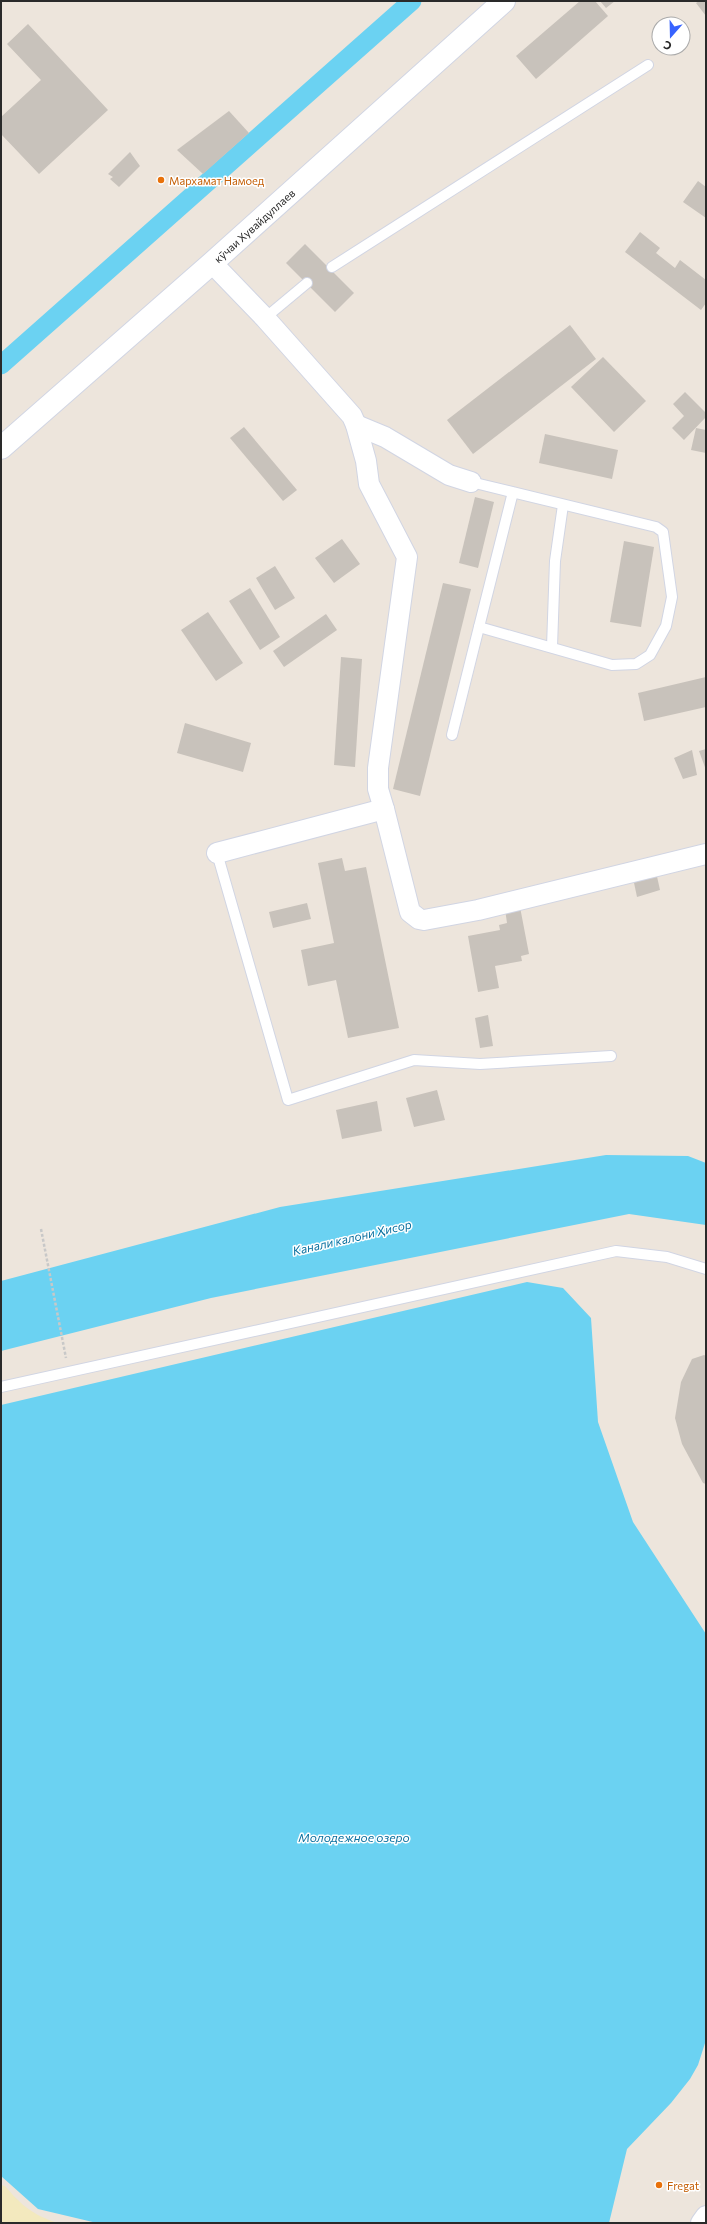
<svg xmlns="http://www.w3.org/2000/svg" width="707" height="2224" font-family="Commissioner,sans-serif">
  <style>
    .sand { fill: #f3e9be }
    .water { fill: #6bd2f2 }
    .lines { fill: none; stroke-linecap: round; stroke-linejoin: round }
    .canal { stroke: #6bd2f2; stroke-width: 19 }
    .building { fill: #c8c2bb }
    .lane-casing { stroke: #d1d5e3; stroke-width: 12 }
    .street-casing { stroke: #d1d5e3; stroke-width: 22 }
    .secondary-casing { stroke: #d1d5e3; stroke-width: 24 }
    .path { stroke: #c8c8c8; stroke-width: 2.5; stroke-dasharray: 3 2; stroke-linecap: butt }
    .lane { stroke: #fff; stroke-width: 10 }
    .street { stroke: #fff; stroke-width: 20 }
    .secondary { stroke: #fff; stroke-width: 22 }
    .food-dot { fill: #e8710a; stroke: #fff; stroke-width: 1.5 }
    .labels { text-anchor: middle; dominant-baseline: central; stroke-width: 3; stroke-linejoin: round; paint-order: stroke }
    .food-label { font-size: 11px; fill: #c56008; stroke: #fff; text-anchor: start }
    .street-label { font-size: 11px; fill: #2a2a2a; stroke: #fff }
    .water-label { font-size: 12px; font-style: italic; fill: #0a709f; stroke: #fff }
  </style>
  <rect width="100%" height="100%" fill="#ede5dc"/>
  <path class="sand" d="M1 2185 5 2186C22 2206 33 2215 58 2223H1Z"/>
  <g class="water">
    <path d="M606 1155 688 1156 706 1163V1225L629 1214 211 1298 1 1351V1281L280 1207Z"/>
    <path d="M527 1282 563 1288 591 1318 598 1422 633 1522 706 1634V2040L698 2065 690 2079 671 2103 627 2149 609 2223H97L38 2209 1 2176V1405Z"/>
  </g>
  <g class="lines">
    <path class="canal" d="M1 365 412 1"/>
  </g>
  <g class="building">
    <path d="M580 1H595L608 16 536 79 516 56Z"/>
    <path d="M600 1H615L606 8Z"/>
    <path d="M699 1H706V16L696 3Z"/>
    <path d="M28 24 108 110 39 174 1 134V117L41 80 7 44Z"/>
    <path d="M229 111 249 133 203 174 177 150Z"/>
    <path d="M130 152 140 166 119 187 110 179 113 177 108 174Z"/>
    <path d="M698 181 706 187V218L683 202Z"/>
    <path d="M640 232 660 248 656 253 675 268 680 260 706 280V303L701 310 625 252Z"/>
    <path d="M305 244 354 293 335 312 286 263Z"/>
    <path d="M570 325 596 359 473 454 447 420Z"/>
    <path d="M603 357 646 401 614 432 571 387Z"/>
    <path d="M685 392 706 413V417L684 440 672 428 684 416 673 404Z"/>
    <path d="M244 427 297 490 283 501 230 438Z"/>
    <path d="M696 428 706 430V453L691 450Z"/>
    <path d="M545 434 618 450 612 479 539 463Z"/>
    <path d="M475 497 494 502 478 568 459 563Z"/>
    <path d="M342 539 360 564 334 583 315 558Z"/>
    <path d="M624 541 654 547 641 627 610 622Z"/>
    <path d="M275 566 295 598 275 610 256 578Z"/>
    <path d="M443 583 471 589 420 796 393 789Z"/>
    <path d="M250 588 280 637 260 650 229 601Z"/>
    <path d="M208 612 243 663 216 681 181 630Z"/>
    <path d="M326 614 337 630 284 667 273 651Z"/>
    <path d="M341 657 362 659 355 767 334 765Z"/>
    <path d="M706 677V707L644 721 638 693Z"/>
    <path d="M185 723 251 743 243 772 177 753Z"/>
    <path d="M706 749V770L699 751Z"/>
    <path d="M692 750 697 775 683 779 674 758Z"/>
    <path d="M342 858 345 871 366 867 399 1028 348 1038 336 980 308 986 301 950 334 943 318 863Z"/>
    <path d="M656 872 660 890 637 897 633 878Z"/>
    <path d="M307 903 311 919 273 928 269 912Z"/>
    <path d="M520 907 529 954 521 956 522 961 495 966 499 988 478 992 468 936 500 930 499 925 507 923 505 909Z"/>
    <path d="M488 1015 493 1046 480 1048 475 1018Z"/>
    <path d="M437 1090 445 1120 414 1127 406 1098Z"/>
    <path d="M377 1101 382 1131 342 1139 336 1110Z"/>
    <path d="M704 1355 706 1356V1484L703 1483 682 1444 675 1418 681 1382 692 1359Z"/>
  </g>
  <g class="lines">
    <defs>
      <g id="lane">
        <path d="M332 267 648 65"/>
        <path d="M265 318 307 283"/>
        <path d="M471 482 656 527 663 532 672 597 666 626 650 655 636 664 612 665 479 627 513 492"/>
        <path d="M552 647 555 561 563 505"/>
        <path d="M452 735 479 627"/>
        <path d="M217 853 288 1100 414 1060 480 1064 611 1056"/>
        <path d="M1 1387 616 1251 667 1257 706 1269"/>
      </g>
      <g id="street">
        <path d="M212 263 265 318 352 416 356 425 366 461 369 484 407 557 378 768V789L384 809 217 853"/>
        <path d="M356 425 385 437 449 475 471 482"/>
        <path d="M384 809 410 912 419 919 424 920 478 910 706 854"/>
        <path d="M701 2223 706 2216"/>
      </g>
      <g id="secondary">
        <path id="s1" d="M1 448 212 263 504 1"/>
      </g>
    </defs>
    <use href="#lane" class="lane-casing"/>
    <use href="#street" class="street-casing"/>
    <use href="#secondary" class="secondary-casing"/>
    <path class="path" d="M41 1229 66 1358"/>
    <use href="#lane" class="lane"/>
    <use href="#street" class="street"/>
    <use href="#secondary" class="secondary"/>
  </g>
  <g class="food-dot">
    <circle cx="161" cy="180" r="4"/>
    <circle cx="659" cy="2185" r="4"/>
  </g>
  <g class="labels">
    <g class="food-label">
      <text x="169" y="180">Мархамат Намоед</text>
      <text x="667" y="2185">Fregat</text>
    </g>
    <g class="street-label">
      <text stroke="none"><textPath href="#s1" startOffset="337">кӯчаи Хувайдуллаев</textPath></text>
    </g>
    <g class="water-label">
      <text transform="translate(352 1237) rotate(-13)">Канали калони Ҳисор</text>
      <text x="354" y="1837">Молодежное озеро</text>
    </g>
  </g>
  <rect width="707" height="2224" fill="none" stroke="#2a2a2a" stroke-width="4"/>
  <g transform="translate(671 36) rotate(200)"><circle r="19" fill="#ffffff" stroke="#aaaaaa"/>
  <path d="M0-3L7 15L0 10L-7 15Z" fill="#3763ff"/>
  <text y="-6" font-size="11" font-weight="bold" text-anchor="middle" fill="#2a2a2a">С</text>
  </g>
</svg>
